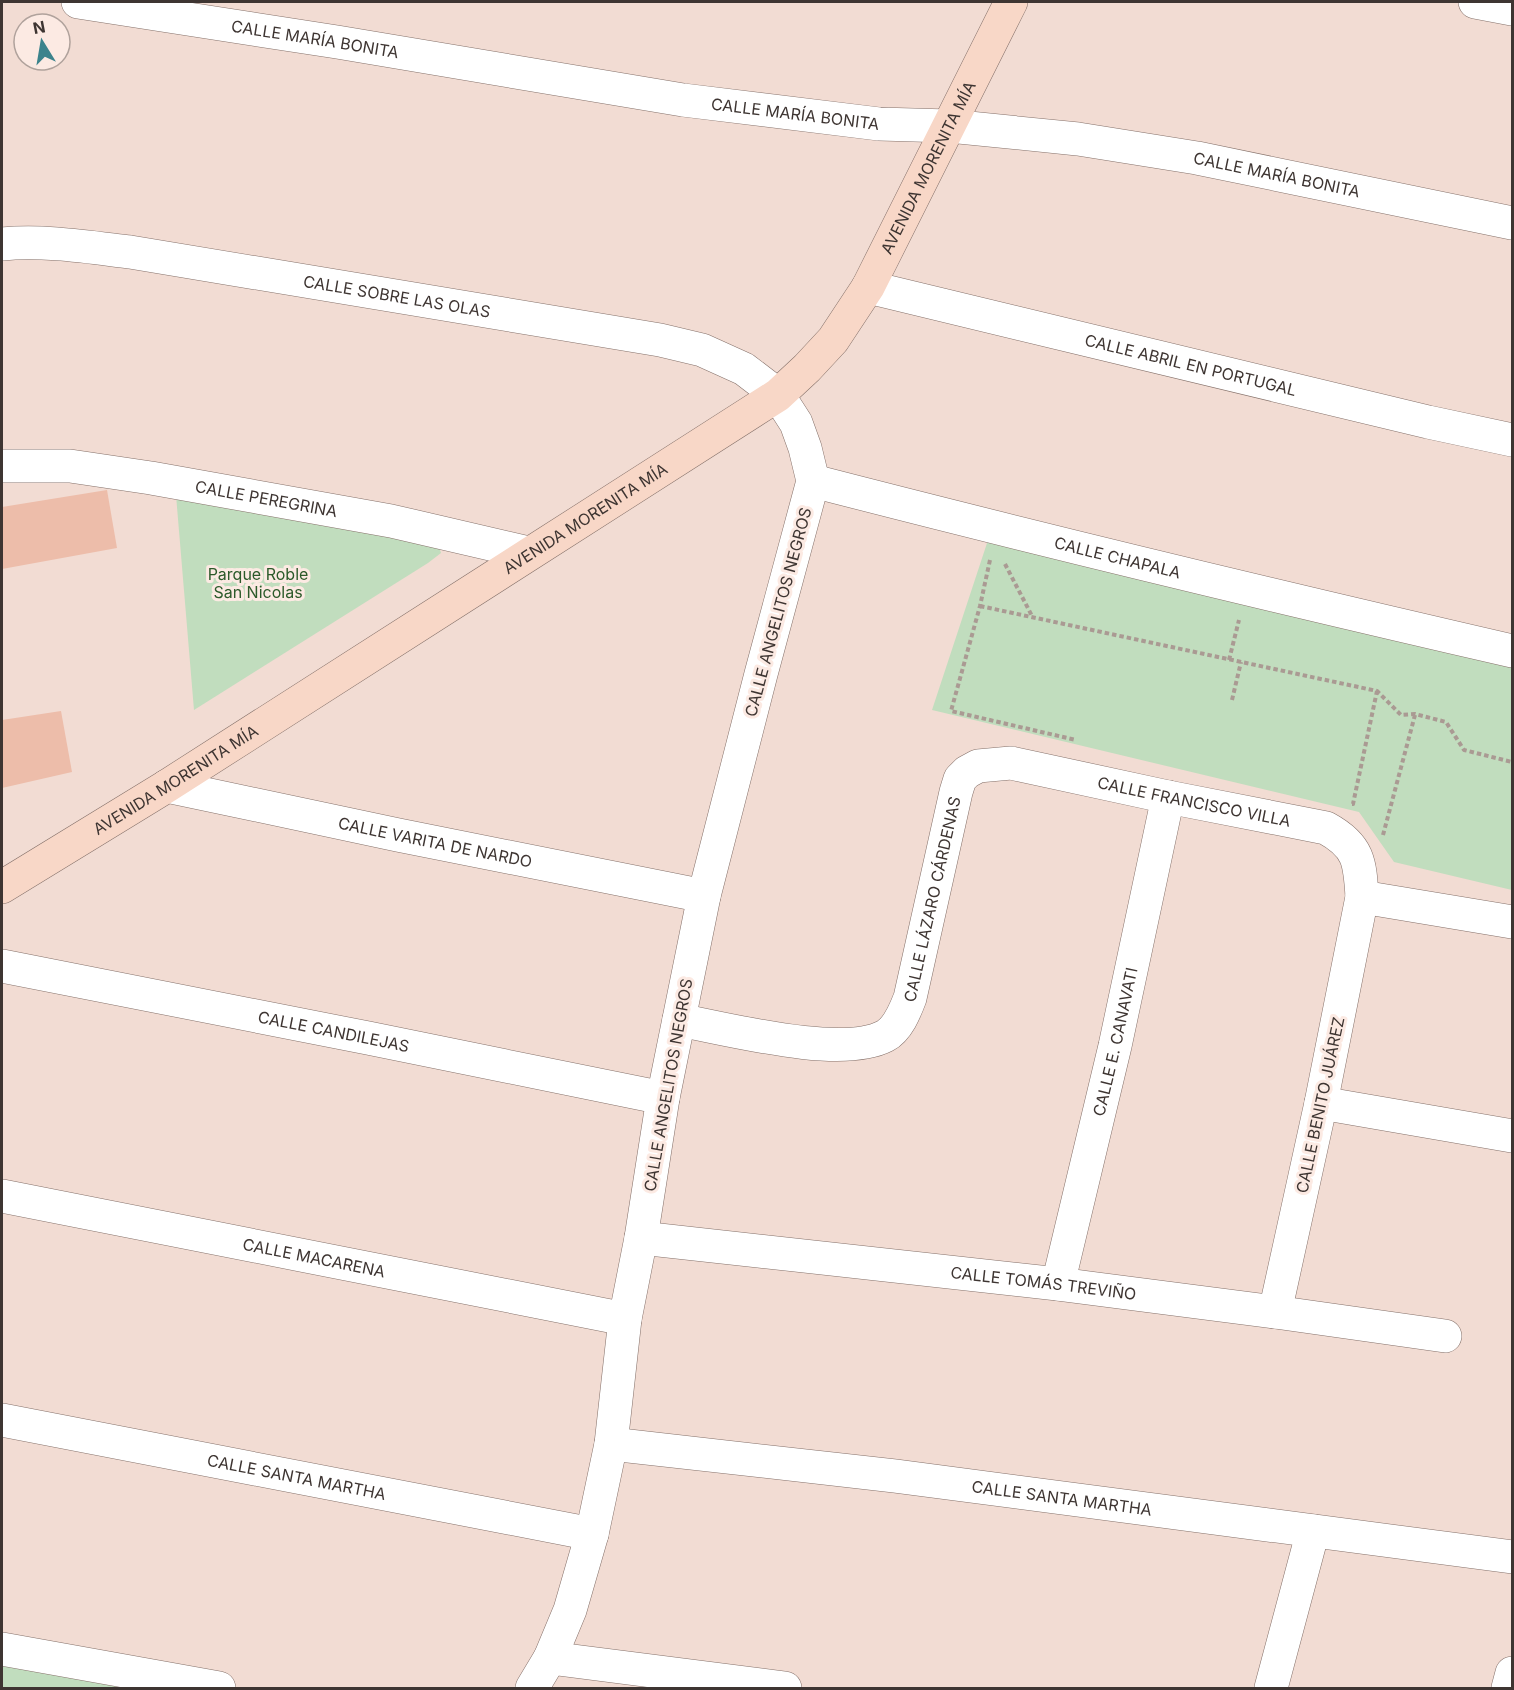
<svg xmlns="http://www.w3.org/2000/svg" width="1514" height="1690" font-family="Inter,sans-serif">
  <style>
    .green { fill: #c1ddbe }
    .building { fill: #edbdaa }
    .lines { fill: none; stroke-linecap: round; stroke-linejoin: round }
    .street-casing { stroke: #85716a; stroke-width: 34 }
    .secondary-casing { stroke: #85716a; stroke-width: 34 }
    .path { stroke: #aa9a93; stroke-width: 4; stroke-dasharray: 4.5 3; stroke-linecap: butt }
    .street { stroke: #fff; stroke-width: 33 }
    .secondary { stroke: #f8d7c7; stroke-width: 33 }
    .labels { text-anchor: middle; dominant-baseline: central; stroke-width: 6; stroke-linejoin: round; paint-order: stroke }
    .street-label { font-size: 16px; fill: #3e3532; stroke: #fceae3 }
    .park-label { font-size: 16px; fill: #2c5a2a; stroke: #fceae3 }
  </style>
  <rect width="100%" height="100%" fill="#f2dcd3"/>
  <g class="green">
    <path d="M176 495 437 540 441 553 428 563 194 710Z"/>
    <path d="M990 534 1512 654V890L1394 862 1359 812 932 710Z"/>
    <path d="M2 1657 172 1688H2Z"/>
  </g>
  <g class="building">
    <path d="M107 490 117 548 2 569V507Z"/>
    <path d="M61 711 72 772 2 788V720Z"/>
  </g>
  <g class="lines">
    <defs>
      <g id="street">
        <path id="s1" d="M78 2 337 42 683 100 879 124 949 126 1078 139 1197 158 1512 223"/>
        <path d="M1475 2 1512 9"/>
        <path id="s2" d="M2 244C44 240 88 247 130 252L660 340 702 350 744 369 778 395 796 423 805 448 813 481 761 674 704 896 663 1098 641 1238 625 1319 611 1444 592 1534 570 1610 550 1658 532 1688"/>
        <path id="s3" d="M868 287 1428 422 1512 440"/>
        <path id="s4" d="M2 466H70L151 478 391 521 529 553"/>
        <path id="s5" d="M813 481C1045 541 1278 597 1512 651"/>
        <path id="s6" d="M167 786 398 835 704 896"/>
        <path d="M1362 897 1512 922"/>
        <path id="s7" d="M2 966 368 1038 663 1098"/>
        <path id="s8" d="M679 1020C728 1029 841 1059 885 1036 898 1029 905 1011 910 998L956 792 960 779 967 772 978 766 1011 763 1168 797 1326 828C1359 846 1360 862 1362 897L1321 1103 1275 1312"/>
        <path d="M1321 1103 1512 1136"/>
        <path id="s9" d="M2 1196 625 1319"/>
        <path id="s10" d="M641 1238 1058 1284 1275 1312 1445 1336"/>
        <path id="s11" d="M1058 1284 1115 1046 1168 797"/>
        <path id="s12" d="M2 1420 592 1534"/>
        <path id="s13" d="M611 1444 895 1476 1512 1557"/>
        <path d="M2 1649 219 1688"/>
        <path d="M550 1658 785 1688"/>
        <path d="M1271 1688 1313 1531"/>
        <path d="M1508 1688 1512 1673"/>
      </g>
      <g id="secondary">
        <path id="s14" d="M2 887 167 786 778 395 807 368 833 340 868 287 1011 2"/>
      </g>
    </defs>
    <use href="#street" class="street-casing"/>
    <use href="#secondary" class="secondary-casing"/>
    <g class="path">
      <path d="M990 560 980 606 951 711 1076 740"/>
      <path d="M1005 564 1032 616"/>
      <path d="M980 606 1377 691 1401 715 1415 714 1446 722 1464 750 1512 762"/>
      <path d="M1229 660 1239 620"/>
      <path d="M1232 700 1241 662"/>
      <path d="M1352 804H1353L1377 691"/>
      <path d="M1383 835 1415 715"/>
    </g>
    <use href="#street" class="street"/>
    <use href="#secondary" class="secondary"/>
  </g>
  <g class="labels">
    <g class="street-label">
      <text stroke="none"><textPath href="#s1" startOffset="240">CALLE MARÍA BONITA</textPath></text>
      <text stroke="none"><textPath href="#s1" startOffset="726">CALLE MARÍA BONITA</textPath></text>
      <text stroke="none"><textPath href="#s14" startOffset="1194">AVENIDA MORENITA MÍA</textPath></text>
      <text stroke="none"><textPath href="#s1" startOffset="1212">CALLE MARÍA BONITA</textPath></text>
      <text stroke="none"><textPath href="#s2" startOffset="399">CALLE SOBRE LAS OLAS</textPath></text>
      <text stroke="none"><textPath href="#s3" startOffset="332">CALLE ABRIL EN PORTUGAL</textPath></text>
      <text stroke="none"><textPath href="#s4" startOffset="267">CALLE PEREGRINA</textPath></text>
      <text stroke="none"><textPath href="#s14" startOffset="690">AVENIDA MORENITA MÍA</textPath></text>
      <text stroke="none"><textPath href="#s5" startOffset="314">CALLE CHAPALA</textPath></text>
      <text transform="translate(778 612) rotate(-75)">CALLE ANGELITOS NEGROS</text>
      <text stroke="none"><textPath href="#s14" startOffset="204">AVENIDA MORENITA MÍA</textPath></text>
      <text stroke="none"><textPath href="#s8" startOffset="723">CALLE FRANCISCO VILLA</textPath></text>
      <text stroke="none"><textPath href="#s6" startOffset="274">CALLE VARITA DE NARDO</textPath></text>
      <text stroke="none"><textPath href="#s8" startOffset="357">CALLE LÁZARO CÁRDENAS</textPath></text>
      <text stroke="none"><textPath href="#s7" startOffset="338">CALLE CANDILEJAS</textPath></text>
      <text stroke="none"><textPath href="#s11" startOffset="249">CALLE E. CANAVATI</textPath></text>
      <text transform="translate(668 1085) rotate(-80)">CALLE ANGELITOS NEGROS</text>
      <text transform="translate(1320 1105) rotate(-78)">CALLE BENITO JUÁREZ</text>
      <text stroke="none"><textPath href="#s9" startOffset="318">CALLE MACARENA</textPath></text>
      <text stroke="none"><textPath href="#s10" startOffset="405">CALLE TOMÁS TREVIÑO</textPath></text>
      <text stroke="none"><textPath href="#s12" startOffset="300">CALLE SANTA MARTHA</textPath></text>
      <text stroke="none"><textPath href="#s13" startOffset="454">CALLE SANTA MARTHA</textPath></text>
    </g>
    <g class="park-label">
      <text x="258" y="574">Parque Roble<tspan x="258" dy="18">San Nicolas</tspan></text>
    </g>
  </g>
  <rect width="1514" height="1690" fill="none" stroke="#3e3532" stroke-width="6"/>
  <g transform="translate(42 42) rotate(349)"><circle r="28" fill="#fceae3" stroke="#b0a29c" stroke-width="1.5"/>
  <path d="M0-4.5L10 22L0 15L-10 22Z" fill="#3c838c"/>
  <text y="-9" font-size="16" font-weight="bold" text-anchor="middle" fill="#3e3532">N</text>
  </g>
</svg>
